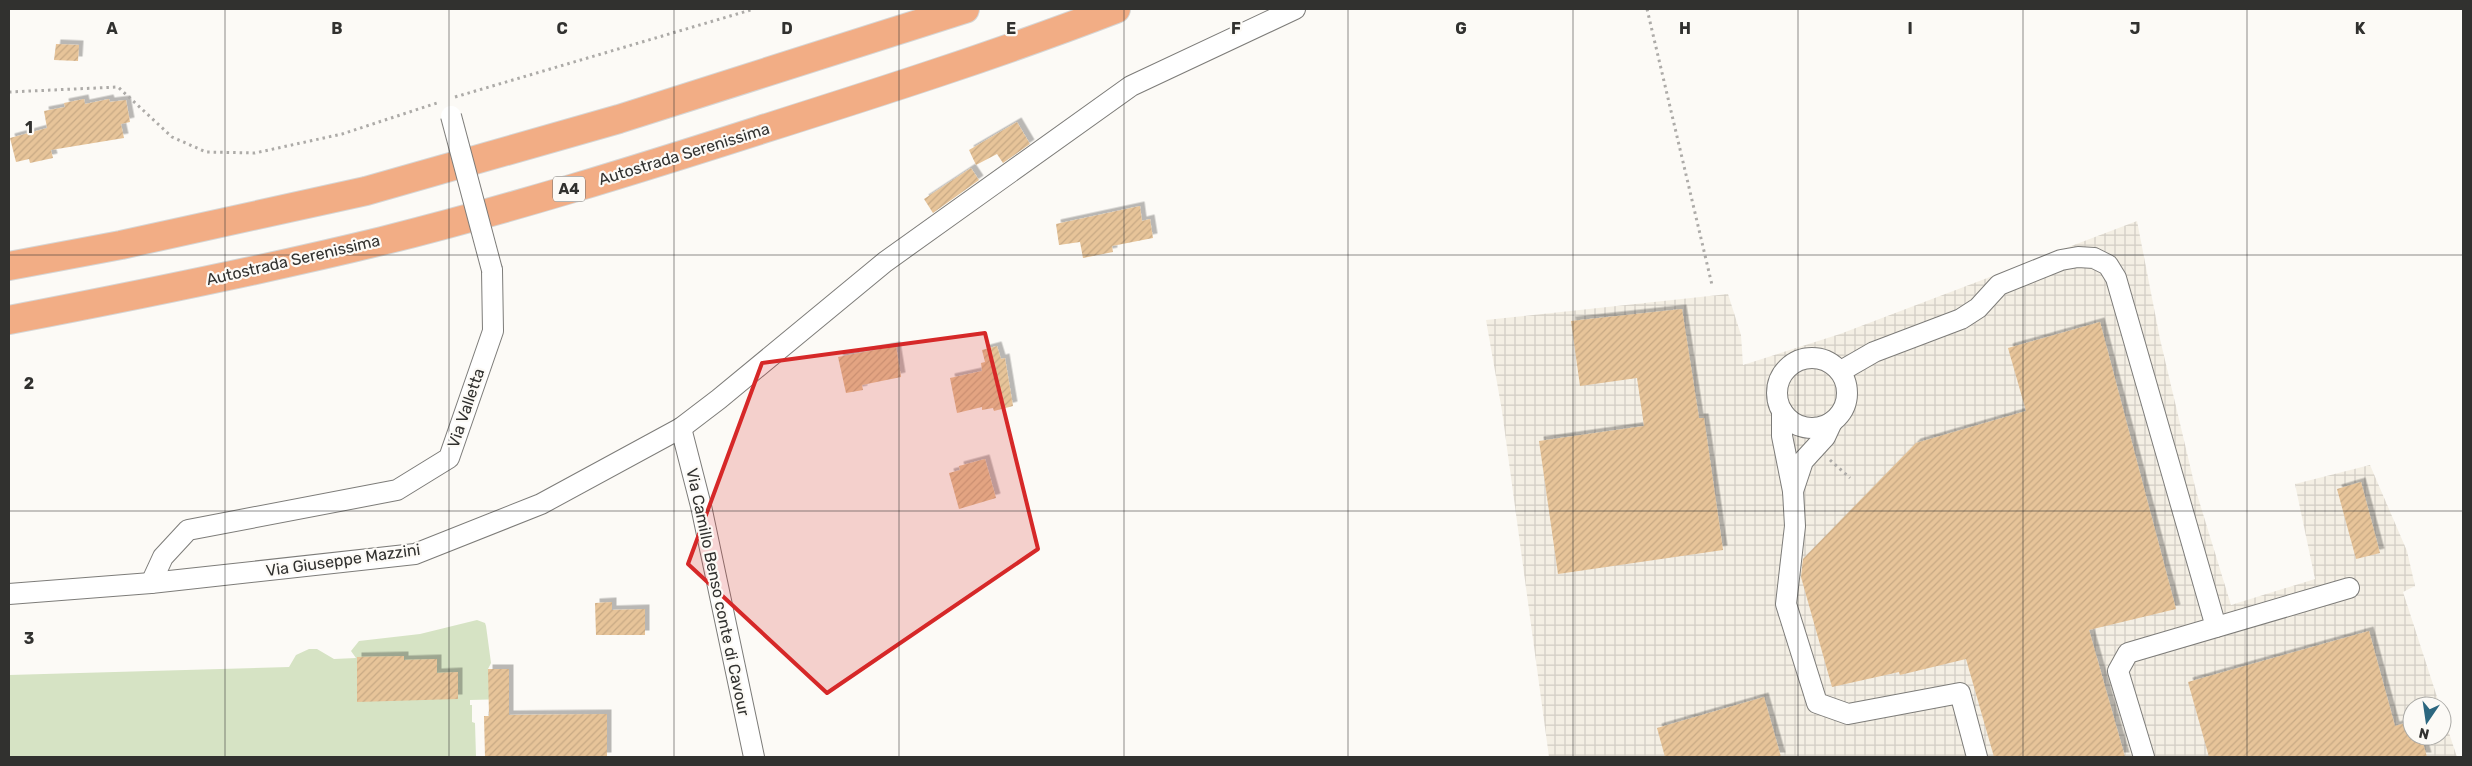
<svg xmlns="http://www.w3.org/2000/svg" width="2472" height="766" font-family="Rubik,sans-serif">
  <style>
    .industrial { fill: url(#industrial-grid) }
    .pitch { fill: #d6e3c4 }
    .building { fill: url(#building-hatch); filter: url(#shadow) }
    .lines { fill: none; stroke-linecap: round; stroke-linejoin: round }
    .minor-casing { stroke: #7d7c79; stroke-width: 22 }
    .highway-casing { stroke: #d6d6d5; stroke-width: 30 }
    .path { stroke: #adaba8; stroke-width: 3; stroke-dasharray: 2.5 4; stroke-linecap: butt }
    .minor { stroke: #fff; stroke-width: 20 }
    .highway { stroke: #f2ad85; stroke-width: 28 }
    .minor-bridge-casing { stroke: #7d7c79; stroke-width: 22; stroke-linecap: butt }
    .minor-bridge { stroke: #fff; stroke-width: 20 }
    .marked { fill: #d62828; fill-opacity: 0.2; stroke: #d62828; stroke-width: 4; stroke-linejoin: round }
    .grid { fill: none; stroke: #31312f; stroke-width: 1; stroke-opacity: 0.55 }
    .labels { text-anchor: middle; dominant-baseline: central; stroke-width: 4.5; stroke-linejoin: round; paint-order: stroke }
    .shield { fill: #fcfaf6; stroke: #6e6d6b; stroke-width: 1 }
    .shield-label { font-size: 15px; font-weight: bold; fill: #31312f }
    .street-label { font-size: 16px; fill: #31312f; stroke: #fcfaf6 }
    .grid-label { font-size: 16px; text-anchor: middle; font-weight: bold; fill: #31312f; stroke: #fcfaf6; stroke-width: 4.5; stroke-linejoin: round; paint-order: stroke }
  </style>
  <defs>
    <pattern id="industrial-grid" width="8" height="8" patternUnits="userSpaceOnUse" patternTransform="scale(1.25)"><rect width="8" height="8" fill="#f4efe4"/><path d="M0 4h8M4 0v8" fill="none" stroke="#d2cdc4"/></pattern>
    <pattern id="building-hatch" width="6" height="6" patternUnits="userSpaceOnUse" patternTransform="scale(1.25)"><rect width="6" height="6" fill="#e7c499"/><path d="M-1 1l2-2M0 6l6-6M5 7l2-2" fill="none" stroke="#c7a984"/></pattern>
    <filter id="shadow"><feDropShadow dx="4.5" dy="-4.5" stdDeviation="0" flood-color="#0004"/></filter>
  </defs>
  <rect width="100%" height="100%" fill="#fcfaf6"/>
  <path class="industrial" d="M2137 221 2160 339 2196 491 2231 605 2315 579 2295 484 2370 465 2407 551 2415 586 2403 592 2440 706H2412V736H2442V712L2457 757H1549L1502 411 1486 320 1728 294 1741 335 1743 365 1840 334Z"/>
  <path class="pitch" d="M477 620 485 623 486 626 491 663 488 669H509V699L470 700V705H472V722L475 723 476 757H9V675L289 667 296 655 309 649H317L334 659 356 658 351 651 359 641 420 634Z"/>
  <g class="building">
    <path d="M56 44 79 45 78 61 54 60Z"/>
    <path d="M84 99 85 104 109 99 110 102 126 100 130 122 121 124 124 138 51 150 53 158 30 163 29 159 16 162 10 138 47 128 44 111 65 107 64 103Z"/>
    <path d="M1017 122 1030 144 1003 163 997 154 976 165 969 150Z"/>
    <path d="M971 168 979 180 933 213 924 199Z"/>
    <path d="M1140 206 1142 221 1150 219 1153 238 1112 246 1113 252 1083 258 1080 242 1059 245 1056 224Z"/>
    <path d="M1682 309 1699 418H1704L1723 550 1558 574 1539 441 1644 426 1637 378 1580 386 1571 321Z"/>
    <path d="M2100 322 2176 609 2089 630 2125 757H1994L1966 659 1900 675 1899 672 1832 687 1801 577 1803 559 1916 443 2026 411 2008 348Z"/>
    <path d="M896 346 901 377 862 385 863 390 846 393 838 357Z"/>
    <path d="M997 346 1001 359 1005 358 1013 406 994 411 993 408 982 410V407L957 413 950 378 982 371 981 363 985 362 982 350Z"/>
    <path d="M985 459 996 498 959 509 949 473 960 470 959 466Z"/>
    <path d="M2361 482 2380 553 2356 559 2337 489Z"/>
    <path d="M612 602V610L645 609V635H596L595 603Z"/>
    <path d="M2369 631 2395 726 2412 721V736H2421L2427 757H2209L2188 682Z"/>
    <path d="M404 656V660L437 659V673L458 672V699L357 702V657Z"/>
    <path d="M488 669H509V715L607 714V757H485L484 716H489Z"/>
    <path d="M1764 697 1781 757H1665L1657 728Z"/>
  </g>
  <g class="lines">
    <defs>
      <g id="minor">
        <circle cx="1812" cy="393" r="35"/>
        <path d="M1841 371 1874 352 1961 319 1978 308 1999 285 2061 260 2078 257 2094 258 2108 265 2116 278 2216 627"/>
        <path d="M1782 411V436L1793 491 1795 526 1786 604 1817 703 1848 714 1960 693 1977 757"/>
        <path d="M681 428 701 506 754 757"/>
        <path d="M1793 491 1803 461 1825 437 1832 422"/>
        <path d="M151 583 163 557 188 530 397 490 449 458 493 331 492 270"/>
        <path d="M9 594 151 583 415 554 541 504 681 428 719 399 885 262 1131 86 1295 9"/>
        <path d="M2144 757 2118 671 2128 653 2349 588"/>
      </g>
      <g id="highway">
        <path d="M9 266 121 245 366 191 619 119 965 9"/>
        <path d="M9 320C134 296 259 271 382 241 510 209 635 170 760 130 880 92 999 54 1116 9"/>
      </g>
    </defs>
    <use href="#minor" class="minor-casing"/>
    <use href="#highway" class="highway-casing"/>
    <g class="path">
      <path d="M1647 9 1712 285"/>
      <path d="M9 92 118 87 172 137 206 152 255 153 342 134 437 103"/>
      <path d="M455 97 754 9"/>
      <path d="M1830 460 1850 478"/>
    </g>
    <use href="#minor" class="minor"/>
    <use href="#highway" class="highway"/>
    <defs>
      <path id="minor-bridge" d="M451 116 492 270"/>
    </defs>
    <use href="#minor-bridge" class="minor-bridge-casing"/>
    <use href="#minor-bridge" class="minor-bridge"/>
  </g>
  <path class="marked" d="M985 333 1038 549 827 693 688 564 762 363Z"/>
  <path class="grid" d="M225 9V757M449 9V757M674 9V757M899 9V757M1124 9V757M1348 9V757M1573 9V757M1798 9V757M2023 9V757M2247 9V757M9 255H2463M9 511H2463"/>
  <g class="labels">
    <rect class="shield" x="553" y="176.5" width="32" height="25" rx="4"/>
    <g class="shield-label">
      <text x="569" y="189">A4</text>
    </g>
    <g class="street-label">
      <text transform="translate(684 154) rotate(-17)">Autostrada Serenissima</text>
      <text transform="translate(293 260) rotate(-13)">Autostrada Serenissima</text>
      <text transform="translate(466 408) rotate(-71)">Via Valletta</text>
      <text transform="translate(343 560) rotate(-8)">Via Giuseppe Mazzini</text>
      <text transform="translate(718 592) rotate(78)">Via Camillo Benso conte di Cavour</text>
    </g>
  </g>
  <g class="grid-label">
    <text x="112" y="34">A</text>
    <text x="337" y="34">B</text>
    <text x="562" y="34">C</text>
    <text x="787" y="34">D</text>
    <text x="1011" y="34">E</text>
    <text x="1236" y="34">F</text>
    <text x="1461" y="34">G</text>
    <text x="1685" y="34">H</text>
    <text x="1910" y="34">I</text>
    <text x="2135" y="34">J</text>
    <text x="2360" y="34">K</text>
    <text x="29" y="133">1</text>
    <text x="29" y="389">2</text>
    <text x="29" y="644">3</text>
  </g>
  <rect width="2472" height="766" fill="none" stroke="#31312f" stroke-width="20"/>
  <g transform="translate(2427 721) rotate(193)"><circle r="24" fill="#fcfaf6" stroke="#abaaa6"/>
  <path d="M0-4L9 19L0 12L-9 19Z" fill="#2c677f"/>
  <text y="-8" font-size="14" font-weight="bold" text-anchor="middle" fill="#31312f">N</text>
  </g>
</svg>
